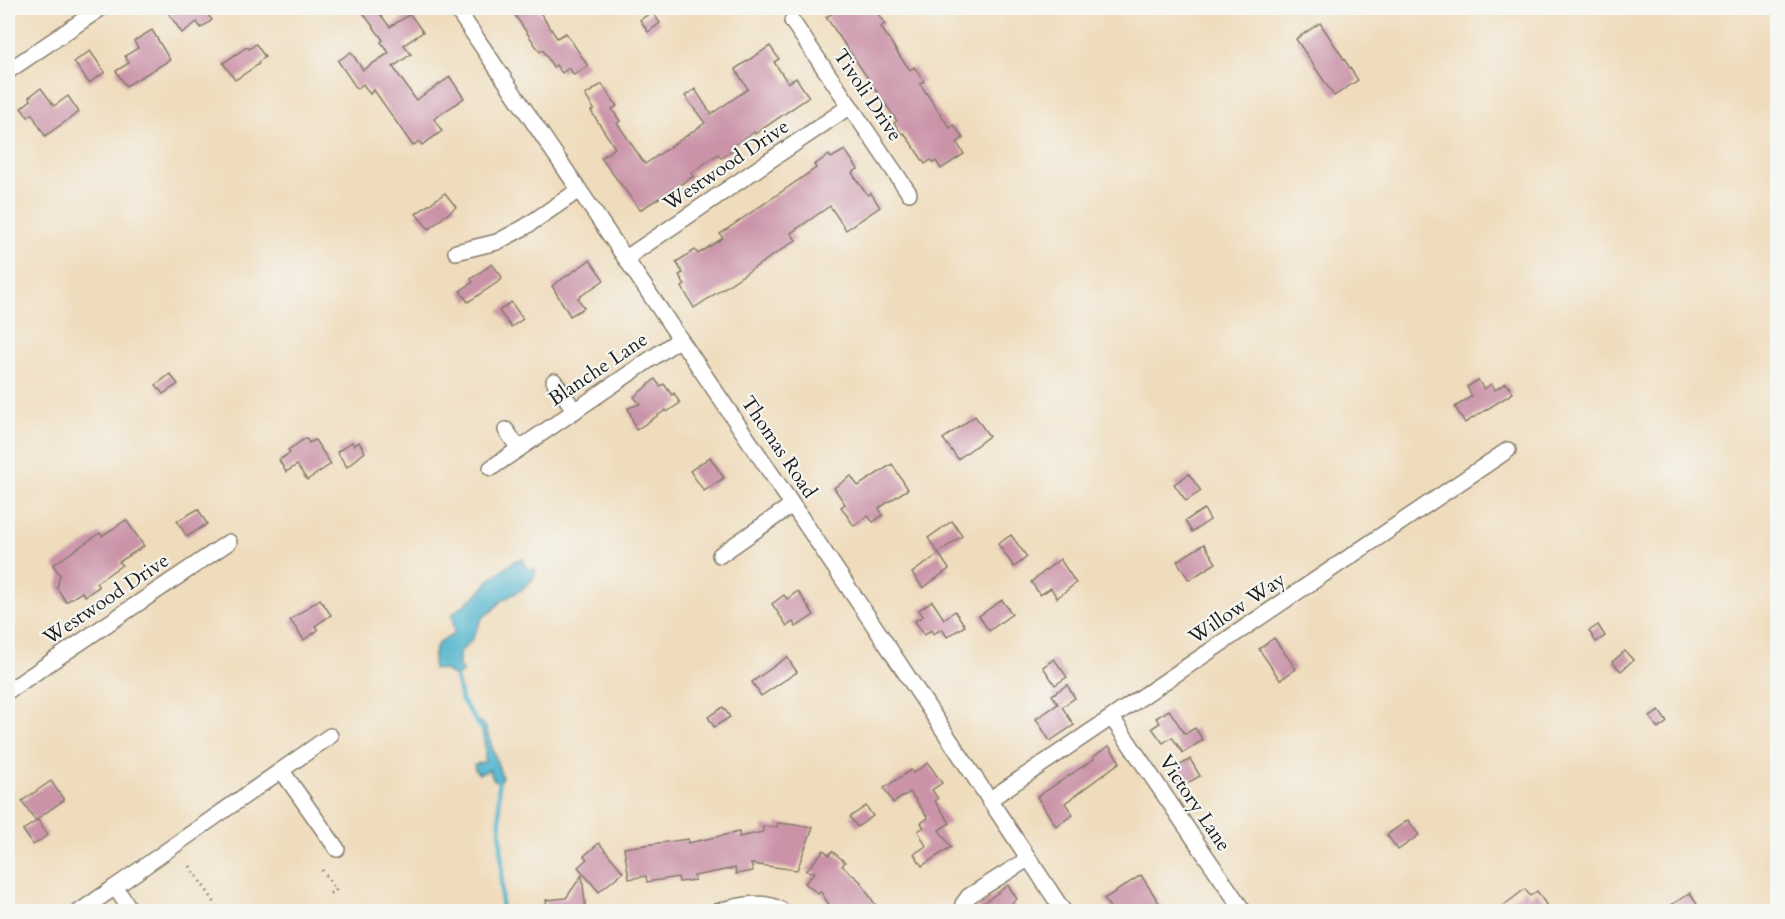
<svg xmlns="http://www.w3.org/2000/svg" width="1785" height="919" font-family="Cardo,serif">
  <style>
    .water { fill: #4cb2cb; stroke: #346774; stroke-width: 1.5 }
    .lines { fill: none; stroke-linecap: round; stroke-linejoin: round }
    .stream { stroke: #4cb2cb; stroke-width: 4.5 }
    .building { fill: #ca93a8 }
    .minor-casing { stroke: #867c6c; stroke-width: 18 }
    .path { stroke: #867c6c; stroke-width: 3; stroke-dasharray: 1.5 4.5; stroke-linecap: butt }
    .minor { stroke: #fff; stroke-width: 15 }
    .labels { text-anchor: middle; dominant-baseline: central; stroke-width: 4.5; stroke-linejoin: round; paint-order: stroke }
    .street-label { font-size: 20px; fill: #1c1c1c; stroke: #f6f6f2 }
  </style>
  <rect width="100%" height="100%" fill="#f6f6f2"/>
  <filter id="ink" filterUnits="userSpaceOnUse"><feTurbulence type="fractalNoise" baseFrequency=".0167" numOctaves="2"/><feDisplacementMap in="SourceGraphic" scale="12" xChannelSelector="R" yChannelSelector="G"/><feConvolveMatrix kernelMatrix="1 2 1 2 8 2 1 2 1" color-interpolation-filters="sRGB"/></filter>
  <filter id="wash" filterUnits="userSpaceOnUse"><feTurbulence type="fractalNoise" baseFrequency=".008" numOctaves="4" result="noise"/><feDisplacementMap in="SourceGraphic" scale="24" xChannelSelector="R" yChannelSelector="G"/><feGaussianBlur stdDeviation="1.35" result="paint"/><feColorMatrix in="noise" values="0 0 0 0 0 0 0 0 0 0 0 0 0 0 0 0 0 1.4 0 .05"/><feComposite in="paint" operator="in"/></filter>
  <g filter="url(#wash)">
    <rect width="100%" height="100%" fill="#efdcbc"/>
    <g class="water">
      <path d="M523 559 526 568 534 569 536 571 533 579 521 590 501 601 493 610 482 618 472 640 459 653V667L463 671 456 677 444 670 433 669C433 661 433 646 441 641 446 638 450 638 454 633L452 614 480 592 490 579 516 560Z"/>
      <path d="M480 722 485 726 502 777 499 782 494 780 489 770 479 774 475 770 474 765 485 761V747Z"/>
    </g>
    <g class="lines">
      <g class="stream">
        <path d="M456 677 461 699 482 730"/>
        <path d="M498 777 502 869 501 912"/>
      </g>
    </g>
    <g id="blocks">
      <g class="building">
        <path d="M180 8H219L208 15 212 20 201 28 197 22 182 33 169 14Z"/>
        <path d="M370 8H375L390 27 410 14 423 32 404 45 411 54 393 67 416 100 450 77 464 98 434 119 442 131 422 145 419 141 413 146 374 90 370 94 363 84 357 89 338 61 351 52 363 70 389 53 381 42 383 40 363 13Z"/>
        <path d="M510 8H537L557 38 566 33 588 66 574 75 569 68 562 73 556 65 553 67 543 50 540 52Z"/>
        <path d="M829 8H874L885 24 881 27 901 58 910 70 914 67 924 81 920 84 950 128 954 125 963 138 957 143 964 154 941 169 936 161 934 163 931 160 925 164 905 134 901 133 894 123 897 121 826 17 833 13Z"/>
        <path d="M652 12 660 23 648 32 640 20Z"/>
        <path d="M1320 23 1358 80 1334 96 1296 39Z"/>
        <path d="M152 30 170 60 126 86 116 71 129 63 125 56 138 48 134 41Z"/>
        <path d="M256 44 265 57 258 62 259 64 235 80 223 63 247 47 249 49Z"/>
        <path d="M770 46 779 59 774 62 788 83 796 78 809 97 755 134 754 132 733 146 735 148 721 158 718 154 691 173 694 176 640 210 601 158 615 148 591 111 594 109 585 95 602 84 617 106 612 109 620 121 617 123 645 164 705 123 685 96 695 89 711 114 748 89 735 69Z"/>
        <path d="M90 51 105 72 89 83 74 62Z"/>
        <path d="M41 88 54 106 68 96 79 112 45 136 32 114 28 117 21 108 31 100 29 97Z"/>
        <path d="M845 150 858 169 852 173 865 192 868 195 871 193 880 207 846 230 830 206 791 233 796 240 694 308 682 287 685 285 679 275 683 273 676 262 695 250 698 254 723 238 720 234 816 168 814 165 829 155 831 158Z"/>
        <path d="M445 193 456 207 429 229 416 214Z"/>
        <path d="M590 260 604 280 578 298 584 308 570 316 552 286Z"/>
        <path d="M492 264 502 277 501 280 468 302 460 291 473 282 471 279Z"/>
        <path d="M511 302 523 319 511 327 499 311Z"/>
        <path d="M170 374 178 384 163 394 156 385Z"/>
        <path d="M655 379 660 386 664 384 672 395 674 393 680 403 667 412 666 410 636 430 628 408 640 404 634 397Z"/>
        <path d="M1478 380 1484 389 1491 384 1495 390 1506 383 1513 393 1465 423 1455 407 1472 396 1467 387Z"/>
        <path d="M975 416 989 436 958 459 943 439Z"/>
        <path d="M306 438 309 443 315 440 331 464 307 480 297 465 286 472 279 460 290 453 288 450Z"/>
        <path d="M352 442 354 446 359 442 365 452 347 467 337 452Z"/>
        <path d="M710 457 724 478 704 491 690 471Z"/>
        <path d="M892 464 908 489 879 508 883 515 873 522 868 516 854 526 841 507 845 504 834 488 851 476 858 486Z"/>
        <path d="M1189 474 1201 491 1186 501 1174 484Z"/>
        <path d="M198 509 207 524 187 537 177 521Z"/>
        <path d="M1204 509 1210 520 1192 532 1185 521Z"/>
        <path d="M126 520 144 546 119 562 122 565 96 583 99 587 85 596 82 592 66 602 57 588 60 575 53 565 100 533 102 536Z"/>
        <path d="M952 521 962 536 938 553 928 538Z"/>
        <path d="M1011 535 1027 557 1014 567 998 544Z"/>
        <path d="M1204 544 1216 563 1189 580 1177 561Z"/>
        <path d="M939 554 949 569 923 588 912 573Z"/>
        <path d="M1060 559 1076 583 1057 598 1051 588 1040 595 1031 582Z"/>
        <path d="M798 591 814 615 796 627 793 622 787 626 772 604 784 595 787 599Z"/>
        <path d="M320 599 331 615 315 626 318 630 304 640 290 620Z"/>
        <path d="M1002 600 1012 614 989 631 979 616Z"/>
        <path d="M932 601 944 619 955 611 965 626 947 637 942 629 933 634 931 630 924 635 915 621 923 616 919 610Z"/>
        <path d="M1598 625 1605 636 1596 642 1589 631Z"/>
        <path d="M1274 638 1296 669 1280 680 1259 649Z"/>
        <path d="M1625 651 1633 660 1621 671 1612 662Z"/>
        <path d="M787 657 797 672 761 696 752 682Z"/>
        <path d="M1054 659 1067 677 1055 685 1043 667Z"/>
        <path d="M1067 685 1075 698 1062 707 1074 725 1050 741 1036 719 1058 704 1052 695Z"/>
        <path d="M723 707 730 717 714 727 708 717Z"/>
        <path d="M1169 710 1185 734 1195 728 1203 740 1183 753 1172 737 1163 743 1152 728 1160 723 1156 718Z"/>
        <path d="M1659 711 1667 722 1658 729 1650 717Z"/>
        <path d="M1109 746 1120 762 1065 803 1073 815 1056 826 1037 797 1094 759 1093 757Z"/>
        <path d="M1190 759 1200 776 1184 785 1174 769Z"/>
        <path d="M928 763 942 783 932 790 938 799 935 801 950 823 939 830 951 847 922 866 914 854 926 846 918 831 924 827 921 823 928 818 910 792 893 803 884 788 911 770 913 773Z"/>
        <path d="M51 781 64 800 35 820 22 801Z"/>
        <path d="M866 806 873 816 857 827 850 817Z"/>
        <path d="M38 820 48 835 33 845 23 830Z"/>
        <path d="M1408 820 1419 835 1398 850 1387 835Z"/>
        <path d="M778 823 813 827 797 870 751 864 753 871 736 874 735 868 694 876 695 880 679 882 678 877 647 882 646 876 629 879 624 848 688 839V843L739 832V837L763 832V826L777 827Z"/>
        <path d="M599 843 623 872 599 892 578 867 587 859 584 856Z"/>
        <path d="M824 850 829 855 832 851 845 862 842 866 860 881 880 912H834L820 891 818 894 805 883 815 872 806 871Z"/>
        <path d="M582 875 586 912H547L546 900 566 898Z"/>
        <path d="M1141 875 1165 912H1113L1104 899Z"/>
        <path d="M1008 885 1017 899 1012 903 1017 912H972Z"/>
        <path d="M1525 889 1530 896 1537 891 1551 912H1495Z"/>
        <path d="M1690 893 1698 906 1689 912H1660Z"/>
      </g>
    </g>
  </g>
  <g filter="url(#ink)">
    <use href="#blocks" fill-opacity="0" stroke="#867c6c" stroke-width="1.5"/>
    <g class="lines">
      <defs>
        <g id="minor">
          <path d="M456 8 871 621 1064 912"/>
          <path d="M792 21 909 193"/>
          <path d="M8 71 101 8"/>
          <path d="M456 252 497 242 525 227 579 190"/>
          <path d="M626 258 850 106"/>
          <path d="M554 381 575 411"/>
          <path d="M506 430 519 449"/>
          <path d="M491 468 680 339"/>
          <path d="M720 555 792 505"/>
          <path d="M8 691 229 542"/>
          <path d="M1112 718 1244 912"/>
          <path d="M282 771 337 849"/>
          <path d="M989 800 1508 450"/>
          <path d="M115 887 330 736"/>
          <path d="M79 912 115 887 132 912"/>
          <path d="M716 912C736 906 766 898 784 912"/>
          <path d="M962 912 963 904 969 896 1028 859"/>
        </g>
      </defs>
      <use href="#minor" class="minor-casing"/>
      <g class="path">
        <path d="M190 866 221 912"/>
        <path d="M322 870 336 890 329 894"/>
      </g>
      <use href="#minor" class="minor"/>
    </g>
  </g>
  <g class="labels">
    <g class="street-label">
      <text transform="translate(868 95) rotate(56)">Tivoli Drive</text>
      <text transform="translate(726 165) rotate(-34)">Westwood Drive</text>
      <text transform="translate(598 369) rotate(-34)">Blanche Lane</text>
      <text transform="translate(779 447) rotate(56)">Thomas Road</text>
      <text transform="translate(106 599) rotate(-34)">Westwood Drive</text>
      <text transform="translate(1237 608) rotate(-34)">Willow Way</text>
      <text transform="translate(1195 803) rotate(56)">Victory Lane</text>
    </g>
  </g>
  <rect width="1785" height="919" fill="none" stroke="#f6f6f2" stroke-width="30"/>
</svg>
